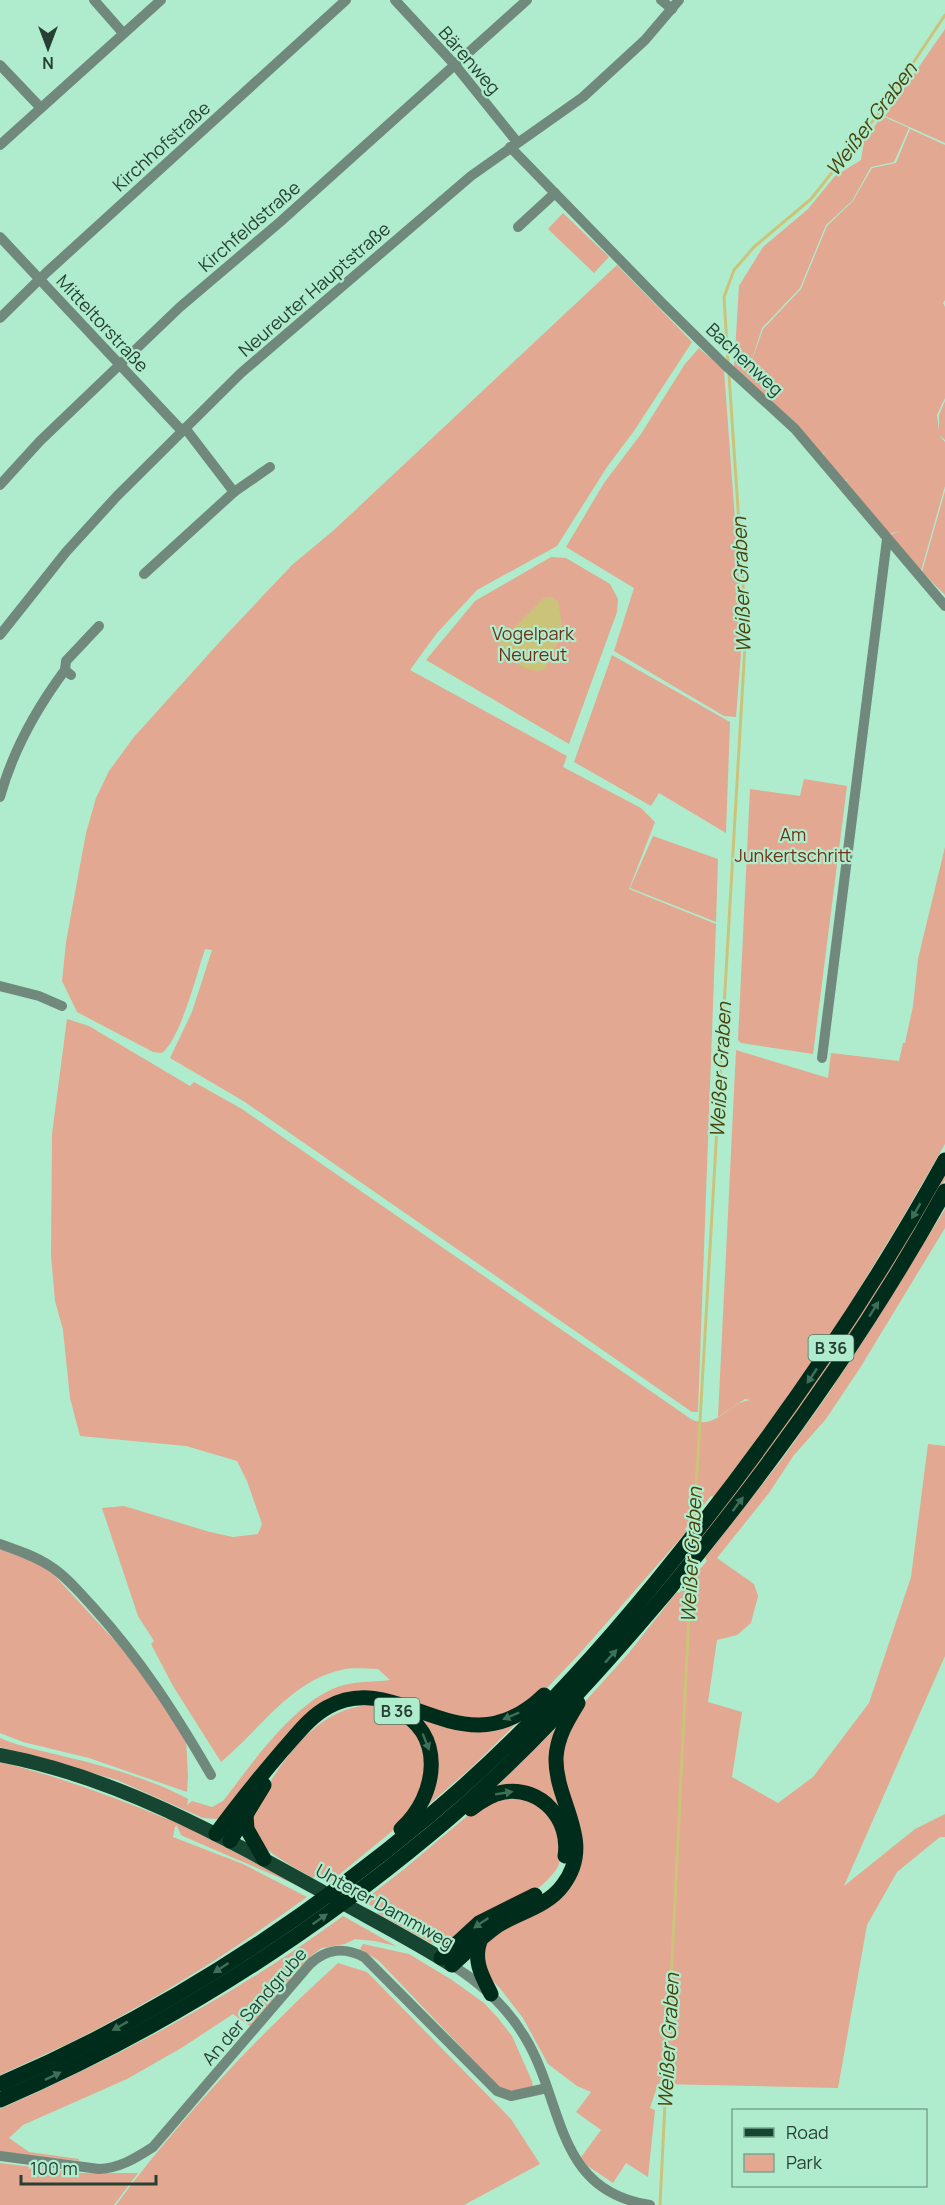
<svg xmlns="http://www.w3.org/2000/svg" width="945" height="2205" font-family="Manrope,sans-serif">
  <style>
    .green { fill: #e2a891 }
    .water { fill: #ccc37b }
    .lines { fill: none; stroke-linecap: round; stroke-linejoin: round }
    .stream { stroke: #ccc37b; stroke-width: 3 }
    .minor { stroke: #71897c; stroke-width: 10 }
    .major { stroke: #164631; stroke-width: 14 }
    .highway { stroke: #002c1b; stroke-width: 15 }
    .oneway { fill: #3d6f59 }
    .labels { text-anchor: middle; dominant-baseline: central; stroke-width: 4.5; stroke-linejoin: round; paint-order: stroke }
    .shield { fill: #afeccd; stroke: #507462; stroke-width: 1.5 }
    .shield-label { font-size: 16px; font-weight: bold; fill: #284034 }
    .street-label { font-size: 18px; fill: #284034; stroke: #afeccd }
    .park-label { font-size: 18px; fill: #723116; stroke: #afeccd }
    .water-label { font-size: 20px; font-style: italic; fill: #4b4409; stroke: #afeccd }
  </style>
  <rect width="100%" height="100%" fill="#afeccd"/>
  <g class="green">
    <path d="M945 29V143L885 116Z"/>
    <path d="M882 116 909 128 894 162 871 167 852 201 826 225 800 288 762 328 749 369 763 329 801 289 827 226 853 201 872 168 896 163 910 129 945 145V300L943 303 945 307V398L937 415 939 430V415L945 401V440L939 435 945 442V486L921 571 890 535 900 531 889 534 845 482 848 479 844 481 823 455 826 450 822 455 734 367 739 286 763 247 808 209 835 176 861 160 864 141Z"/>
    <path d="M563 213 609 257 594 273 548 229Z"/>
    <path d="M617 265 692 342 634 431 607 467 557 546 477 590 437 633 410 670 567 756 563 767 641 808 655 822 629 889 716 924 698 1412H692L245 1102 170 1058 192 1012 212 950 205 949C197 973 181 1038 162 1053L153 1052 77 1012 62 981 66 942 86 833 96 798 109 771 134 737 225 636 292 565 334 530Z"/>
    <path d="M699 348 724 370 743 628 736 717 724 716 614 651 634 588 566 547 604 483 641 434 685 364Z"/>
    <path d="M945 491V595L922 572Z"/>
    <path d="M551 557 566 558 610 584 618 599 617 612 569 744 426 660 475 601Z"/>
    <path d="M612 655 730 722 726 833 659 793 651 806 574 762Z"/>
    <path d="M804 779 847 786 813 1054 741 1043 738 1040 750 789 800 796Z"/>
    <path d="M653 836 718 859 716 922 630 888Z"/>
    <path d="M945 847V1144L903 1217 828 1340 800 1381 714 1497 711 1496 685 1529 687 1531 581 1652 547 1688 526 1705 487 1720 344 1697 225 1814 217 1819 203 1818 117 1780 0 1747V1738C21 1747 44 1751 66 1757 103 1765 156 1781 188 1799L187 1805 192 1801 212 1807 223 1801C252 1764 297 1697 344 1685 359 1681 375 1682 390 1680L378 1669C366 1669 352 1667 341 1670 289 1682 260 1730 221 1762L173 1686 151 1644 154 1641 138 1616 102 1508 124 1506 210 1532 233 1537 258 1534 262 1524 247 1481 237 1461 186 1446 80 1436 70 1398 63 1330 55 1301 51 1256 52 1134 67 1019 89 1026 190 1086 194 1082 242 1109 691 1419C715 1432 730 1401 751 1400L745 1399 718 1417 736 1050 828 1078 831 1053 899 1061 903 1043H905L913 1006 918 959Z"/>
    <path d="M945 1172V1180C898 1262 847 1341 793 1419 764 1460 733 1499 702 1539V1533Z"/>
    <path d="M945 1209V1228L860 1368 826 1419 794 1455 769 1493 717 1558 754 1584 758 1596 751 1623 737 1635 717 1640 708 1702 742 1712 732 1777 778 1803 813 1777 869 1703 911 1577 928 1444 945 1446V1656L844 1886 915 1829 945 1814V1837H940L897 1872 867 1925 838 2088 658 2084 650 2108 655 2110 648 2177 626 2163 613 2183 579 2160 601 2130 576 2112 591 2092 577 2086 548 2064 523 2018 499 1987 484 1973 483 1943 568 1884 560 1754 582 1705 628 1654 677 1592 679 1593 707 1561 705 1558 782 1459 826 1397 873 1326Z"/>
    <path d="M0 1549 39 1564 54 1575 129 1656 186 1738 188 1777 187 1792 89 1758 23 1742 0 1733Z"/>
    <path d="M361 1706H375L395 1713 420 1737 427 1776 402 1823 329 1883 315 1876 313 1878C299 1870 263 1851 255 1837 252 1831 252 1820 251 1813 276 1772 308 1714 361 1706Z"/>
    <path d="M411 1714 426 1719 523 1717 471 1768 425 1808 434 1780Z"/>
    <path d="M557 1727C558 1743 550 1760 554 1780 558 1797 566 1812 570 1828 579 1860 562 1890 533 1904 522 1909 510 1913 500 1920 485 1928 473 1948 456 1952 483 1902 578 1911 570 1838 567 1813 547 1791 522 1788 513 1787 502 1790 495 1788Z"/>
    <path d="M0 1762C57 1776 112 1796 167 1819L168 1817 299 1886 185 1837 181 1835 177 1826 175 1827 173 1837 243 1864 307 1897C241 1945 171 1990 99 2028 67 2045 33 2060 0 2075Z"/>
    <path d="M531 1798 555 1818C557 1830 562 1847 560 1860 556 1888 473 1930 447 1945L433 1944 377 1913 379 1910 363 1901 403 1870 479 1806 492 1799Z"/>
    <path d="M343 1916 396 1946 374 1941 355 1939 345 1944 322 1948 312 1955 251 2027 233 2014 183 2047 127 2079 23 2125 9 2138 29 2152 79 2159V2161L0 2152V2109C120 2056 237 1994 343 1916Z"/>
    <path d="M363 1944 409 1954 452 1980 484 2003 498 2018 512 2036 532 2081 533 2087 512 2092 501 2089 379 1961 360 1949Z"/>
    <path d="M338 1963 367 1972 511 2119 540 2164 464 2205H116C181 2117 257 2037 338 1963Z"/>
    <path d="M0 2163 81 2173H138L114 2205H0Z"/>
  </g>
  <path class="water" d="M552 597 558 601 563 632 545 669C530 677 504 657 499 643L544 598Z"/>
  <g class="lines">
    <g class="stream">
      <path d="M728 362 724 297 734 270 754 247 811 199 883 108 945 15"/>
      <path d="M694 1524 746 628 729 375"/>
      <path d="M660 2205 691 1573"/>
    </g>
    <g class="minor">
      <path d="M94 0 123 33"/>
      <path d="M395 0 455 65 517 142"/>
      <path d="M661 0 672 9"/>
      <path d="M0 65 40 107"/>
      <path d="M0 145 161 0"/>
      <path d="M510 147 662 303 724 364 795 429 945 606"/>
      <path d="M518 227 555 193"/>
      <path d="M0 237 182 431"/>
      <path d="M0 318 47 272 346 0"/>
      <path d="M185 428 234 492 270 467"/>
      <path d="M0 485 40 441 180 307 280 222 527 0"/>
      <path d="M144 574 234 492"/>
      <path d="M0 635 66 552 117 496 241 373 471 176 583 97 645 40 679 0"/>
      <path d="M65 670 66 661 99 626"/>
      <path d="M0 797C13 750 36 709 65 670L71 675"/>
      <path d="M0 986 39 996 62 1006"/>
      <path d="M822 1058 887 539"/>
      <path d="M0 1544C17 1550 35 1556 50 1566 66 1576 80 1593 93 1607 141 1660 175 1713 211 1775"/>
      <path d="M452 1965C482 1984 508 2008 526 2039 564 2103 555 2191 650 2205"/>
      <path d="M0 2156 99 2169C120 2168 134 2159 153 2147L310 1964C327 1948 344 1947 364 1957L497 2091 511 2096 547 2088"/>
    </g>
    <path class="major" d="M0 1755C116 1777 220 1835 323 1892 365 1916 409 1938 450 1964"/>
    <g class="highway">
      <path d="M394 1709C447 1731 438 1796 401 1829"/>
      <path d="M471 1809C481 1801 491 1794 504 1792 541 1786 571 1820 565 1856"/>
      <path d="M246 1815 247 1829 264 1859"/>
      <path d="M216 1834C237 1805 259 1778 282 1751 296 1736 309 1717 328 1707 399 1667 463 1774 544 1695"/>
      <path d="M230 1841 264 1785"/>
      <path d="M480 1941C473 1961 482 1976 491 1994"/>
      <path d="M441 1958 479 1923 535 1895"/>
      <path d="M452 1965C467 1952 481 1937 497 1926 519 1912 547 1907 563 1885 596 1841 555 1803 556 1758 557 1737 567 1721 578 1703"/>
      <path d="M0 2084C156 2017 299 1925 429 1816 520 1740 602 1650 676 1557 776 1432 867 1301 945 1160"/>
      <path d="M0 2100C156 2033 301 1942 432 1833 518 1762 594 1678 666 1593 770 1468 866 1334 945 1191"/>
    </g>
  </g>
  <defs><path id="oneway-solid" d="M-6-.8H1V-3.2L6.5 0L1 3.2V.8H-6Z" transform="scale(1.5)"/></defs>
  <g class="oneway">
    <use href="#oneway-solid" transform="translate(916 1211) rotate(120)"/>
    <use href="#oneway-solid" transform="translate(874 1309) rotate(-58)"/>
    <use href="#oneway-solid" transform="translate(812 1376) rotate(124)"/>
    <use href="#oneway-solid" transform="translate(738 1504) rotate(-53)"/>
    <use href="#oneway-solid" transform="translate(611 1656) rotate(-48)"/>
    <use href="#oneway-solid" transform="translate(511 1716) rotate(157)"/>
    <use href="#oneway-solid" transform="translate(426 1742) rotate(68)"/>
    <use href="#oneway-solid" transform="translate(504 1793) rotate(-9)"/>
    <use href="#oneway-solid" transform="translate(320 1919) rotate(-35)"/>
    <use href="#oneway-solid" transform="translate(481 1923) rotate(146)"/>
    <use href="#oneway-solid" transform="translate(221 1968) rotate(147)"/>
    <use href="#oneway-solid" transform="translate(120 2026) rotate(151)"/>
    <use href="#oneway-solid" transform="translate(53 2076) rotate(-26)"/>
  </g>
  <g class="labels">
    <g class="shield">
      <rect x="808.5" y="1335" width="45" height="26" rx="4.5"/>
      <rect x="374.5" y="1698" width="45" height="26" rx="4.5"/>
    </g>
    <g class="shield-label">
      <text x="831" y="1348">B 36</text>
      <text x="397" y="1711">B 36</text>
    </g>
    <g class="street-label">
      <text transform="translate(470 60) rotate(49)">Bärenweg</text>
      <text transform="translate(161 146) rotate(-42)">Kirchhofstraße</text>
      <text transform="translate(249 226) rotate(-41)">Kirchfeldstraße</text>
      <text transform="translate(314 289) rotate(-41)">Neureuter Hauptstraße</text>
      <text transform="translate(103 323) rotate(47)">Mitteltorstraße</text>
      <text transform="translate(745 359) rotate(43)">Bachenweg</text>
      <text transform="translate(385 1906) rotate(29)">Unterer Dammweg</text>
      <text transform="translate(254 2006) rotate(-49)">An der Sandgrube</text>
    </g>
    <g class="park-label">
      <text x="533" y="633">Vogelpark<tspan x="533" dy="21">Neureut</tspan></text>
      <text x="793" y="834">Am<tspan x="793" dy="21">Junkertschritt</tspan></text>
    </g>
    <g class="water-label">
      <text transform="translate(871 119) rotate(-53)">Weißer Graben</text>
      <text transform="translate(741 585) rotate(-92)">Weißer Graben</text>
      <text transform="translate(720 1070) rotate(-87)">Weißer Graben</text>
      <text transform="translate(691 1555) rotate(-87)">Weißer Graben</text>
      <text transform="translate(668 2041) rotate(-87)">Weißer Graben</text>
    </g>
  </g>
  <rect x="732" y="2109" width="195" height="78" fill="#afeccd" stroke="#79a790" stroke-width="1.5"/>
  <rect x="744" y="2128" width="30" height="9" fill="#164631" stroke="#79a790" stroke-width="1.5"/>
  <text x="786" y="2139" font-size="18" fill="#284034">Road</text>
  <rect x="744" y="2154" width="30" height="18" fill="#e2a891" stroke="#79a790" stroke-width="1.5"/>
  <text x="786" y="2169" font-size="18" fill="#284034">Park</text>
  <g transform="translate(48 48) rotate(180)" stroke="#afeccd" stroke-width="4.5" paint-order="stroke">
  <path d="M0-4.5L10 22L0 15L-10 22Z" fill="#284034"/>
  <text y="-9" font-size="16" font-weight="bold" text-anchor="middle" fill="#284034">N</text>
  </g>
  <path d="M21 2175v9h135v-9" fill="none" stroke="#284034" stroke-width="3"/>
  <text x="30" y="2175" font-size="18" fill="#284034" stroke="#afeccd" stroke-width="4.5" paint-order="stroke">100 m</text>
</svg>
